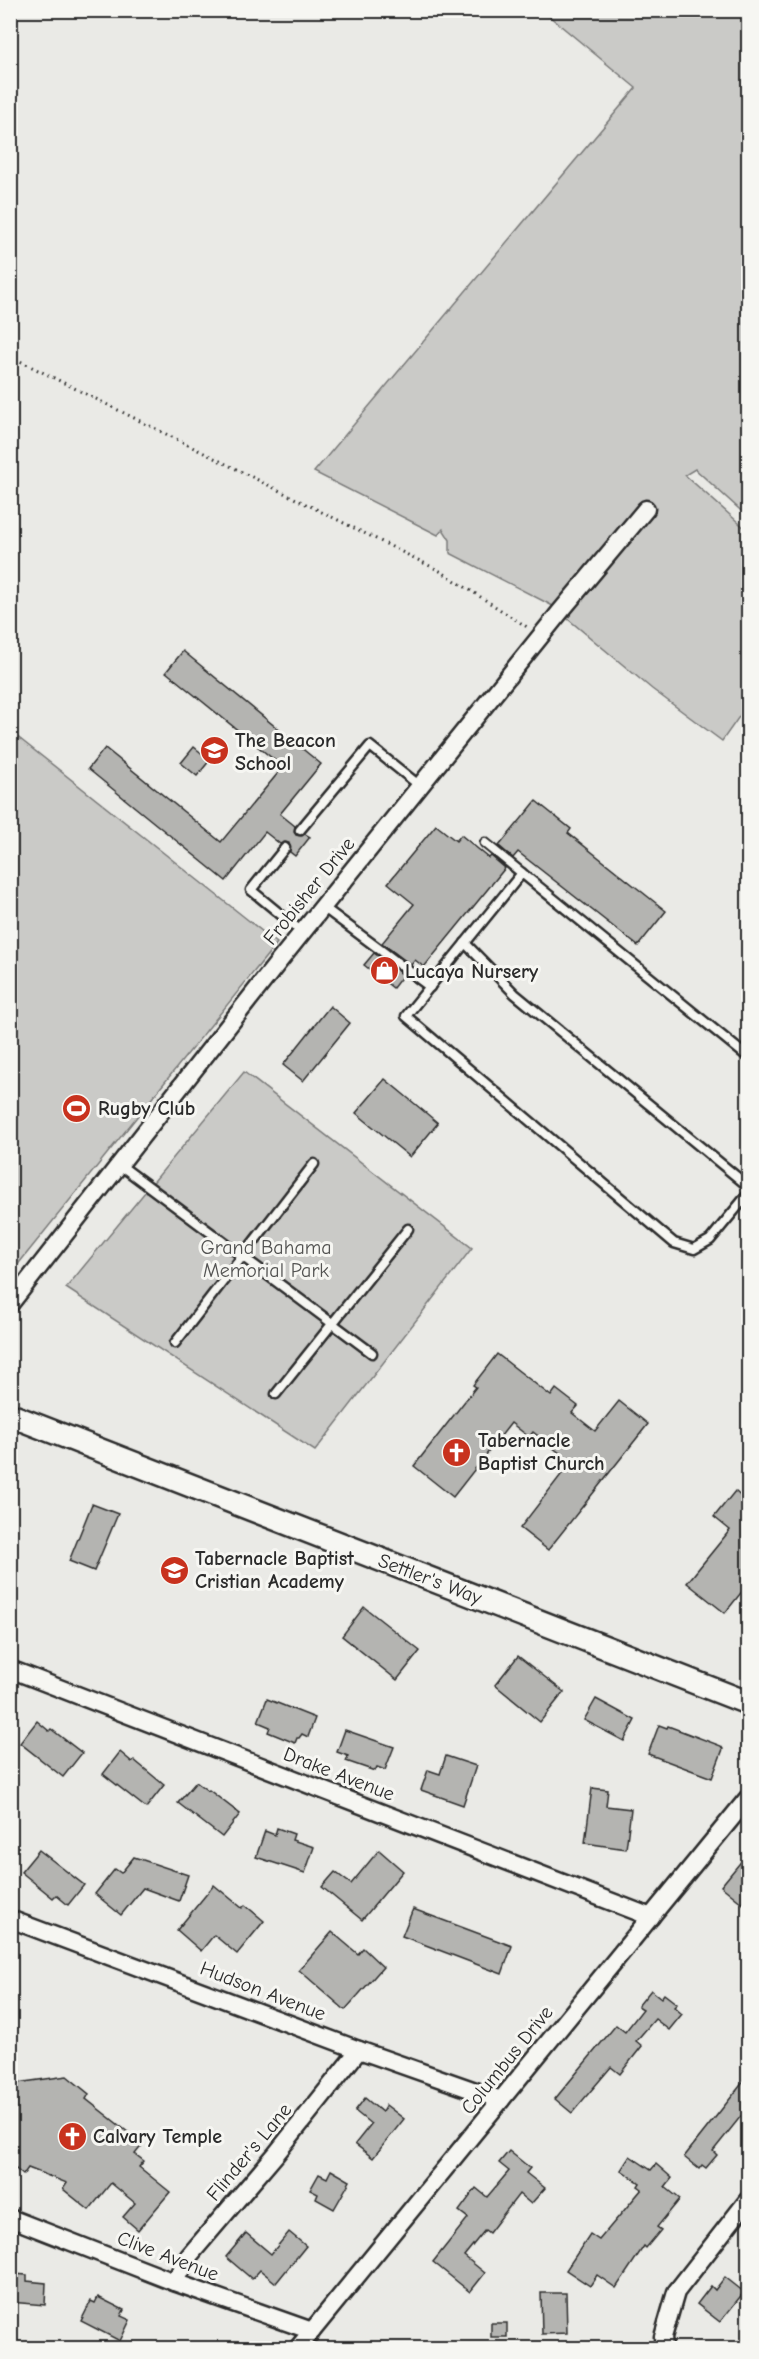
<svg xmlns="http://www.w3.org/2000/svg" width="759" height="2359" font-family="'Comic Neue',sans-serif">
  <style>
    .green { fill: #cacac7; stroke: #7a7a79; stroke-width: 1.5 }
    .building { fill: #b4b4b1; stroke: #2b2b2b; stroke-width: 1.5 }
    .lines { fill: none; stroke-linecap: round; stroke-linejoin: round }
    .lane-casing { stroke: #2b2b2b; stroke-width: 13 }
    .street-casing { stroke: #2b2b2b; stroke-width: 21 }
    .secondary-casing { stroke: #2b2b2b; stroke-width: 27 }
    .path { stroke: #2b2b2b; stroke-width: 3; stroke-dasharray: 1.5 4.5; stroke-linecap: butt }
    .lane { stroke: #f6f6f2; stroke-width: 8 }
    .street { stroke: #f6f6f2; stroke-width: 16 }
    .secondary { stroke: #f6f6f2; stroke-width: 22 }
    .labels { text-anchor: middle; dominant-baseline: central; stroke-width: 6; stroke-linejoin: round; paint-order: stroke }
    .poi-label { font-size: 20px; font-weight: bold; fill: #2b2b2b; stroke: #f6f6f2; text-anchor: start }
    .street-label { font-size: 20px; fill: #2b2b2b; stroke: #f6f6f2 }
    .park-label { font-size: 20px; fill: #535352; stroke: #f6f6f2 }
  </style>
  <rect width="100%" height="100%" fill="#eaeae6"/>
  <filter id="ink" filterUnits="userSpaceOnUse"><feTurbulence type="fractalNoise" baseFrequency=".0167" numOctaves="2"/><feDisplacementMap in="SourceGraphic" scale="12" xChannelSelector="R" yChannelSelector="G"/><feConvolveMatrix kernelMatrix="1 2 1 2 8 2 1 2 1" color-interpolation-filters="sRGB"/></filter>
  <g filter="url(#ink)">
    <g class="green">
      <path d="M543 11H748V517L695 469 685 475 748 531V704L722 741 652 689 551 605 450 553V540L443 529 438 535 314 472 636 88Z"/>
      <path d="M10 731 277 943 11 1273H10Z"/>
      <path d="M244 1072 472 1248 315 1451 66 1288Z"/>
    </g>
    <g class="building">
      <path d="M183 651 321 764 280 814 295 826 294 832 296 835 302 836 305 834 310 837 295 856 290 852 289 843 285 842 280 844 265 832 226 881 88 769 105 748 221 842 283 767 166 672Z"/>
      <path d="M194 747 210 760 197 776 181 763Z"/>
      <path d="M536 801 571 829 568 833 666 911 638 946 518 852 513 858 499 846Z"/>
      <path d="M436 825 456 841 461 835 489 858 491 856 505 868 424 967 415 960 411 965 382 943 414 904 388 883Z"/>
      <path d="M374 953 403 975 393 988 364 965Z"/>
      <path d="M330 1006 350 1023 303 1081 283 1065Z"/>
      <path d="M385 1079 438 1123 410 1157 356 1113Z"/>
      <path d="M497 1354 551 1396 556 1389 578 1406 572 1413 595 1431 619 1401 648 1424 548 1550 520 1528 571 1462 533 1432 529 1437 511 1423 453 1497 414 1466 476 1387 473 1385Z"/>
      <path d="M735 1491 748 1503V1584L725 1613 687 1583 730 1530 714 1517Z"/>
      <path d="M92 1504 118 1514 94 1571 69 1561Z"/>
      <path d="M364 1607 420 1651 397 1680 342 1636Z"/>
      <path d="M518 1656 564 1692 540 1722 495 1685Z"/>
      <path d="M267 1699 315 1718 308 1737 302 1734 299 1738H297L295 1743 268 1732 270 1727 258 1722Z"/>
      <path d="M596 1699 635 1720 624 1741 584 1720Z"/>
      <path d="M37 1721 49 1731 51 1729 82 1753 63 1777 20 1743Z"/>
      <path d="M659 1725 667 1728 668 1726 721 1746 723 1749 712 1778 648 1754Z"/>
      <path d="M345 1730 394 1747 385 1770 377 1767 375 1771 346 1761 348 1756 337 1752Z"/>
      <path d="M120 1752 132 1762 134 1760 164 1785 146 1808 103 1774Z"/>
      <path d="M446 1756 476 1766 463 1805 421 1790 428 1770 440 1774Z"/>
      <path d="M196 1782 208 1791 209 1790 240 1814 222 1837 178 1803Z"/>
      <path d="M592 1788 608 1790 606 1806 631 1809 626 1849 585 1843Z"/>
      <path d="M277 1828 294 1834 292 1840 314 1847 305 1873 256 1857 265 1831 275 1835Z"/>
      <path d="M39 1850 84 1885 68 1905 56 1895 53 1898 21 1872Z"/>
      <path d="M379 1850 403 1871 362 1920 322 1887 335 1872 351 1884Z"/>
      <path d="M748 1853V1908L721 1886Z"/>
      <path d="M134 1857 188 1875 179 1901 143 1888 121 1915 95 1894 115 1869 121 1873Z"/>
      <path d="M214 1885 242 1908 245 1905 264 1921 237 1954 214 1935 201 1951 177 1930Z"/>
      <path d="M413 1909 512 1946 502 1974 402 1936Z"/>
      <path d="M332 1932 358 1954 363 1948 383 1967 345 2010 299 1970Z"/>
      <path d="M651 1990 661 1998 664 1994 677 2004 674 2007 682 2014 669 2030 655 2019 636 2041 642 2046 620 2074 611 2067 572 2113 555 2099 616 2025 625 2032 643 2009 638 2006Z"/>
      <path d="M67 2076 89 2094 86 2099 143 2144 135 2154 144 2161 139 2167 170 2192 138 2230 123 2217 135 2203 111 2183 89 2210 63 2189 67 2183 28 2168 23 2175 10 2164V2084Z"/>
      <path d="M748 2076V2122L741 2116 713 2151 717 2155 706 2168 702 2165 699 2169 684 2157Z"/>
      <path d="M365 2098 382 2112 386 2105 404 2119 373 2158 355 2144 371 2124 355 2111Z"/>
      <path d="M509 2151 530 2168 526 2173 545 2188 531 2204 519 2194 489 2233 485 2230 464 2256 485 2273 470 2292 433 2262 468 2218 459 2211 476 2188 487 2197 509 2171 499 2163Z"/>
      <path d="M630 2156 651 2170 656 2164 672 2178 665 2187 680 2199 657 2227 661 2230 646 2248 644 2246 616 2288 597 2275 590 2286 566 2270 590 2234 599 2240 642 2189 638 2186 640 2183 621 2170Z"/>
      <path d="M331 2170 350 2181 334 2209 316 2199 318 2194 310 2190 319 2174 327 2178Z"/>
      <path d="M289 2232 306 2246 276 2283 260 2270 252 2279 226 2257 246 2233 271 2254Z"/>
      <path d="M13 2274 27 2275V2281L46 2283 45 2305 10 2302V2280H13Z"/>
      <path d="M725 2277 744 2292 720 2322 697 2304 711 2286 715 2290Z"/>
      <path d="M541 2293H566L567 2333 542 2334Z"/>
      <path d="M98 2297 124 2310 121 2316 130 2320 120 2341 81 2321 91 2301 95 2303Z"/>
      <rect x="491" y="2323" width="16" height="14"/>
    </g>
    <g class="lines">
      <defs>
        <g id="lane">
          <path d="M300 830 370 746 420 786"/>
          <path d="M485 843 748 1057"/>
          <path d="M285 848 251 890 302 932"/>
          <path d="M522 873 406 1016 674 1243 694 1249 710 1240 748 1194"/>
          <path d="M323 907 430 987"/>
          <path d="M465 943 515 994 748 1186"/>
          <path d="M120 1165 372 1353"/>
          <path d="M175 1343 314 1164"/>
          <path d="M276 1394 408 1229"/>
        </g>
        <g id="street">
          <path d="M10 1304 280 960 560 612 646 509"/>
          <path d="M10 1669 651 1917"/>
          <path d="M10 1919 359 2050 501 2100"/>
          <path d="M10 2218 174 2282 312 2331"/>
          <path d="M174 2282 189 2256 276 2154 359 2050"/>
          <path d="M298 2348 748 1798"/>
          <path d="M664 2348 663 2337 676 2292 748 2200"/>
        </g>
        <path id="secondary" d="M10 1415 748 1703"/>
      </defs>
      <use href="#lane" class="lane-casing"/>
      <use href="#street" class="street-casing"/>
      <use href="#secondary" class="secondary-casing"/>
      <path class="path" d="M10 356 442 572 527 627"/>
      <use href="#lane" class="lane"/>
      <use href="#street" class="street"/>
      <use href="#secondary" class="secondary"/>
    </g>
  </g>
  <defs>
    <symbol id="school-disc" viewBox="-11 -11 22 22"><circle r="9.5" fill="#c8321e" stroke="#f6f6f2"/><path d="M0-5L7-2L0 1L-7-2ZM-4 1L0 2.5L4 1V4Q0 6-4 4Z" fill="#fff"/></symbol>
    <symbol id="shop-disc" viewBox="-11 -11 22 22"><circle r="9.5" fill="#c8321e" stroke="#f6f6f2"/><path d="M-5-2.5h2.3a2.7 3.5 0 0 1 5.4 0H5L5.5 6h-11ZM-1.5-2.5h3a1.5 2.3 0 0 0-3 0Z" fill="#fff"/></symbol>
    <symbol id="stadium-disc" viewBox="-11 -11 22 22"><circle r="9.5" fill="#c8321e" stroke="#f6f6f2"/><path d="M0-5a6.5 5 0 1 0 0 10a6.5 5 0 1 0 0-10ZM-3.5-1.8h7v3.6h-7Z" fill="#fff"/></symbol>
    <symbol id="church-disc" viewBox="-11 -11 22 22"><circle r="9.5" fill="#c8321e" stroke="#f6f6f2"/><path d="M-1.2-6h2.4v3.5h3.3v2.4h-3.3V6h-2.4V-.1h-3.3v-2.4h3.3Z" fill="#fff"/></symbol>
  </defs>
  <g fill-rule="evenodd">
    <use href="#school-disc" x="198" y="734" width="33" height="33"/>
    <use href="#shop-disc" x="368" y="954" width="33" height="33"/>
    <use href="#stadium-disc" x="60" y="1092" width="33" height="33"/>
    <use href="#church-disc" x="440" y="1436" width="33" height="33"/>
    <use href="#school-disc" x="158" y="1554" width="33" height="33"/>
    <use href="#church-disc" x="56" y="2120" width="33" height="33"/>
  </g>
  <g class="labels">
    <g class="poi-label">
      <text x="235" y="740">The Beacon<tspan x="235" dy="23">School</tspan></text>
      <text x="405" y="971">Lucaya Nursery</text>
      <text x="98" y="1108">Rugby Club</text>
      <text x="478" y="1440">Tabernacle<tspan x="478" dy="23">Baptist Church</tspan></text>
      <text x="195" y="1558">Tabernacle Baptist<tspan x="195" dy="23">Cristian Academy</tspan></text>
      <text x="93" y="2136">Calvary Temple</text>
    </g>
    <g class="street-label">
      <text transform="translate(309 891) rotate(-51)">Frobisher Drive</text>
      <text transform="translate(430 1579) rotate(21)">Settler's Way</text>
      <text transform="translate(339 1774) rotate(21)">Drake Avenue</text>
      <text transform="translate(263 1991) rotate(21)">Hudson Avenue</text>
      <text transform="translate(507 2060) rotate(-51)">Columbus Drive</text>
      <text transform="translate(249 2152) rotate(-50)">Flinder's Lane</text>
      <text transform="translate(168 2256) rotate(21)">Clive Avenue</text>
    </g>
    <g class="park-label">
      <text x="266" y="1247">Grand Bahama<tspan x="266" dy="23">Memorial Park</tspan></text>
    </g>
  </g>
  <rect width="759" height="2359" fill="none" stroke="#f6f6f2" stroke-width="36"/>
  <rect x="18" y="18" width="723" height="2323" fill="none" stroke="#2b2b2b" stroke-width="2" filter="url(#ink)"/>
</svg>
